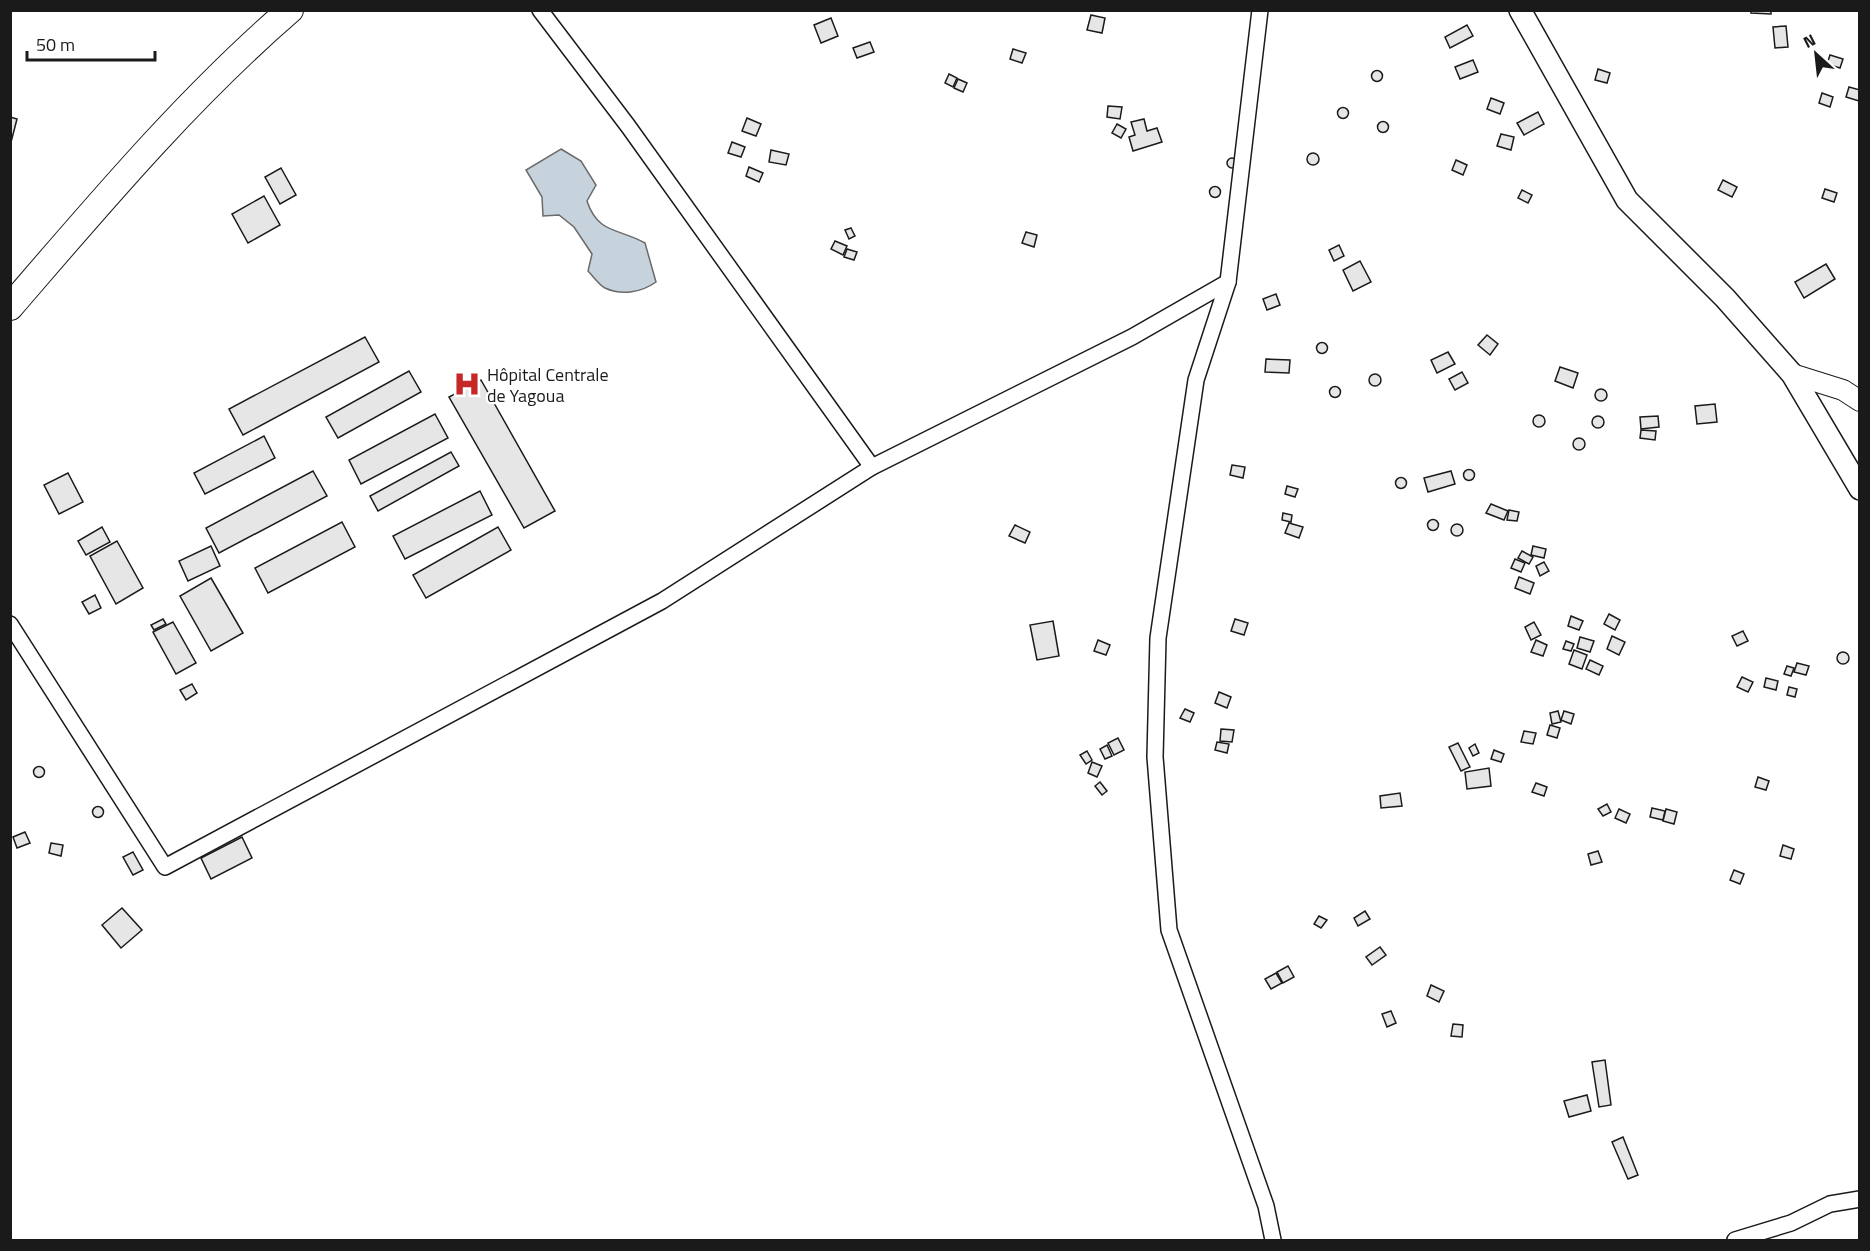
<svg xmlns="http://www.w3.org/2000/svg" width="1870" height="1251" font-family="'Titillium Web',sans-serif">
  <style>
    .water { fill: #c6d2dc; stroke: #6a6a6a; stroke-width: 1.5 }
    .building { fill: #e6e6e6; stroke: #1a1a1a; stroke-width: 1.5 }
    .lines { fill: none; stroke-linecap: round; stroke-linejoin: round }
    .minor-casing { stroke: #1a1a1a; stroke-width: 18 }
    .tertiary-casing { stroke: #1a1a1a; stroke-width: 22 }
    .secondary-casing { stroke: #1a1a1a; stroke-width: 24 }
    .trunk-casing { stroke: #1a1a1a; stroke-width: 28 }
    .minor { stroke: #fff; stroke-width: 15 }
    .tertiary { stroke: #fff; stroke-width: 20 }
    .secondary { stroke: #fff; stroke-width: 21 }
    .trunk { stroke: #fff; stroke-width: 26 }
    .labels { text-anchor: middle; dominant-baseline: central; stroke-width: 4.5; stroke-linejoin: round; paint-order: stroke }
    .poi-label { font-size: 18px; fill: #1a1a1a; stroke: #fff; text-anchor: start }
  </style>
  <rect width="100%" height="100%" fill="#fff"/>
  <path class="water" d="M561 149 581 161 596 185 587 201C598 234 618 228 645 243L656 282C642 292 622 296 605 288 599 285 593 276 588 271L592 254 574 227 559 215 543 216 542 197 526 170Z"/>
  <g class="building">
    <path d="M1751 10H1771V14L1751 13Z"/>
    <path d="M1091 15 1105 18 1102 33 1087 30Z"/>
    <path d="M831 18 838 36 821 43 814 25Z"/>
    <path d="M1467 25 1473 36 1450 48 1445 37Z"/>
    <path d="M1786 26 1788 47 1775 48 1773 27Z"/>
    <path d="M870 42 874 52 857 58 853 48Z"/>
    <path d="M1013 49 1026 53 1022 63 1010 59Z"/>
    <path d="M1830 55 1843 59 1840 68 1827 64Z"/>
    <path d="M1473 60 1478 72 1460 79 1455 67Z"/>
    <path d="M1598 69 1610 73 1607 83 1595 80Z"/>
    <circle cx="1377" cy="76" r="5.5"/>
    <path d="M949 74 957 78 953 87 945 83Z"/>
    <path d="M958 79 967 83 963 92 954 88Z"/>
    <path d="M1849 87 1860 90 1859 101 1846 97Z"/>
    <path d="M1822 93 1833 97 1830 107 1819 103Z"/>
    <path d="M1491 98 1504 103 1500 114 1487 109Z"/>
    <path d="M1108 106 1122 107 1120 119 1107 117Z"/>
    <circle cx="1343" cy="113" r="5.5"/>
    <path d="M1538 112 1544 124 1524 135 1517 123Z"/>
    <path d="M10 117 17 119 10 146Z"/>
    <path d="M747 118 761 124 756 136 742 131Z"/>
    <path d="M1144 119 1147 131 1157 128 1162 142 1133 151 1129 137 1135 135 1131 122Z"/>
    <circle cx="1383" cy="127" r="5.5"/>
    <path d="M1117 124 1126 129 1121 138 1112 133Z"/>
    <path d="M1501 134 1514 137 1511 150 1497 146Z"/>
    <path d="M732 142 745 147 741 157 728 153Z"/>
    <path d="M771 150 789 154 786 165 769 162Z"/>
    <circle cx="1313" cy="159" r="6"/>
    <circle cx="1232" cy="163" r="5"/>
    <path d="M1456 160 1467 165 1463 175 1452 170Z"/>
    <path d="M749 167 763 173 759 182 746 176Z"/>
    <path d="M281 168 296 195 280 204 265 177Z"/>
    <path d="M1723 180 1737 187 1732 197 1718 190Z"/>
    <circle cx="1215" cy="192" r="5.5"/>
    <path d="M1825 189 1837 193 1834 202 1822 198Z"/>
    <path d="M1522 190 1532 195 1528 203 1518 198Z"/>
    <path d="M264 196 280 225 248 243 232 214Z"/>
    <path d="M851 228 855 236 849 239 845 230Z"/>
    <path d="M1026 232 1037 235 1034 247 1022 243Z"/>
    <path d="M835 241 847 246 843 255 831 249Z"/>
    <path d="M1339 245 1344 256 1334 261 1329 250Z"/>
    <path d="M847 249 857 252 854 260 844 257Z"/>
    <path d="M1360 261 1371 282 1353 291 1343 270Z"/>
    <path d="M1826 264 1835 279 1804 298 1795 282Z"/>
    <path d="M1276 294 1280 305 1267 310 1263 299Z"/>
    <path d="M1487 335 1498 344 1490 355 1478 345Z"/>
    <path d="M365 337 379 362 243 435 229 409Z"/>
    <circle cx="1322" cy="348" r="5.5"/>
    <path d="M1448 352 1455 364 1437 373 1431 360Z"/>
    <path d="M1266 359 1290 360 1289 373 1265 372Z"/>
    <path d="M1560 367 1578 373 1573 388 1555 381Z"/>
    <path d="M409 371 421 392 338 438 326 417Z"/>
    <path d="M1462 372 1468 383 1455 390 1449 379Z"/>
    <circle cx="1375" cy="380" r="6"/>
    <path d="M481 380 555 511 524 528 449 397Z"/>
    <circle cx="1335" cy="392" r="5.5"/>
    <circle cx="1601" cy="395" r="6"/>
    <path d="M1715 404 1717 422 1697 424 1695 406Z"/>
    <path d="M435 414 448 438 361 484 349 460Z"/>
    <circle cx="1539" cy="421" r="6"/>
    <path d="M1658 416 1659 427 1641 429 1640 417Z"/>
    <circle cx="1598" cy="422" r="6"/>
    <path d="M1641 430 1656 431 1655 440 1640 438Z"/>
    <path d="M264 436 275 458 205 494 194 473Z"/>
    <circle cx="1579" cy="444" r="6"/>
    <path d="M451 452 459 466 378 511 370 496Z"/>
    <path d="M1232 465 1245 467 1243 478 1230 475Z"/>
    <circle cx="1469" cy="475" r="5.5"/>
    <path d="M313 471 327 496 219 553 206 528Z"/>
    <path d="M1451 471 1455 484 1428 492 1424 478Z"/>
    <path d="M68 473 83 502 59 514 44 485Z"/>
    <circle cx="1401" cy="483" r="5.5"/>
    <path d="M1287 486 1298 489 1295 497 1285 494Z"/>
    <path d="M480 491 492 515 405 559 393 536Z"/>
    <path d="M1491 504 1508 511 1504 520 1486 513Z"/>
    <path d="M1509 510 1519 512 1517 521 1507 520Z"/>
    <path d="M1283 513 1292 515 1291 522 1282 520Z"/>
    <circle cx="1433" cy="525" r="5.5"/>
    <path d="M342 522 355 547 268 593 255 568Z"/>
    <path d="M1289 523 1303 527 1299 538 1285 533Z"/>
    <circle cx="1457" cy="530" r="6"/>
    <path d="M1015 525 1030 532 1025 543 1009 536Z"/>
    <path d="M102 527 110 542 86 555 78 541Z"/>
    <path d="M498 527 511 550 426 598 413 575Z"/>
    <path d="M117 541 143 588 116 604 90 556Z"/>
    <path d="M211 546 220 566 188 581 179 561Z"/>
    <path d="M1533 546 1546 549 1544 558 1531 555Z"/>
    <path d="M1522 551 1533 557 1529 564 1518 558Z"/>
    <path d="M1515 559 1525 563 1521 572 1511 568Z"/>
    <path d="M1544 562 1549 571 1540 576 1536 566Z"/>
    <path d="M1519 577 1534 583 1530 594 1515 588Z"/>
    <path d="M211 578 243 633 211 651 180 596Z"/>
    <path d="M95 595 101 608 89 614 82 602Z"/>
    <path d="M1609 614 1620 620 1615 630 1604 624Z"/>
    <path d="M1571 616 1583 621 1579 630 1568 626Z"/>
    <path d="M163 619 166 624 154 630 151 625Z"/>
    <path d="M1235 619 1248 623 1244 635 1231 631Z"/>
    <path d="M1053 621 1059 656 1037 660 1030 625Z"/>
    <path d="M173 622 196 663 176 674 153 632Z"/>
    <path d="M1534 622 1541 635 1531 640 1525 627Z"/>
    <path d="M1743 631 1748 641 1737 646 1732 636Z"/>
    <path d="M1612 636 1625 642 1619 655 1607 649Z"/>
    <path d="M1580 637 1594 641 1590 652 1577 648Z"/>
    <path d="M1098 640 1110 645 1106 655 1094 651Z"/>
    <path d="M1536 640 1547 645 1543 656 1531 652Z"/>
    <path d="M1566 641 1574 644 1571 651 1563 649Z"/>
    <path d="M1574 650 1587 655 1582 669 1569 664Z"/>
    <circle cx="1843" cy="658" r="6"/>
    <path d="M1590 660 1603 666 1599 675 1586 669Z"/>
    <path d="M1797 663 1809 666 1806 675 1794 672Z"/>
    <path d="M1787 666 1794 668 1791 676 1784 674Z"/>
    <path d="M1742 677 1753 682 1748 692 1737 687Z"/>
    <path d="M1766 678 1778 681 1776 690 1764 687Z"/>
    <path d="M192 684 197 693 186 700 180 690Z"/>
    <path d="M1789 687 1797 689 1795 697 1787 695Z"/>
    <path d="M1219 692 1231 697 1227 708 1215 703Z"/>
    <path d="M1185 709 1194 713 1190 722 1180 718Z"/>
    <path d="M1558 711 1561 722 1552 724 1550 713Z"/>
    <path d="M1564 711 1574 714 1571 724 1561 720Z"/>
    <path d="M1550 725 1560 728 1557 738 1547 735Z"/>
    <path d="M1221 729 1234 730 1232 742 1220 741Z"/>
    <path d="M1524 731 1536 733 1533 744 1521 742Z"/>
    <path d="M1118 738 1124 750 1114 755 1108 743Z"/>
    <path d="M1217 742 1229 744 1227 753 1215 750Z"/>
    <path d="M1458 743 1470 767 1461 771 1449 747Z"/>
    <path d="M1475 744 1479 753 1473 756 1469 748Z"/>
    <path d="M1107 745 1112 756 1105 759 1100 749Z"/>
    <path d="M1494 750 1504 754 1501 762 1491 759Z"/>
    <path d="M1087 751 1092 760 1086 764 1080 755Z"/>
    <path d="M1092 762 1102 766 1097 777 1088 773Z"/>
    <circle cx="39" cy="772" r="5.5"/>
    <path d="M1489 768 1491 786 1467 789 1465 772Z"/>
    <path d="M1758 777 1769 781 1766 790 1755 787Z"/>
    <path d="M1100 782 1107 791 1102 795 1095 786Z"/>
    <path d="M1536 783 1547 787 1544 796 1532 792Z"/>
    <path d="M1400 793 1402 806 1381 808 1380 796Z"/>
    <path d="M1607 804 1611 812 1603 816 1598 809Z"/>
    <circle cx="98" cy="812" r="5.5"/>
    <path d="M1652 808 1665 811 1663 820 1650 817Z"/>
    <path d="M1619 809 1630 814 1626 823 1615 818Z"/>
    <path d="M1666 809 1677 812 1674 824 1663 821Z"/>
    <path d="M25 832 30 843 17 848 13 837Z"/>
    <path d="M242 837 252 858 211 879 201 858Z"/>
    <path d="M51 843 63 845 61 856 49 853Z"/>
    <path d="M1783 845 1794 849 1791 859 1780 856Z"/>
    <path d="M1598 851 1602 862 1591 865 1588 854Z"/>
    <path d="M133 852 143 870 133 875 123 857Z"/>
    <path d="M1734 870 1744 874 1740 884 1730 880Z"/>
    <path d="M122 908 142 930 121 948 102 925Z"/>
    <path d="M1365 911 1370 919 1358 926 1354 918Z"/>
    <path d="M1319 916 1327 920 1321 928 1314 924Z"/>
    <path d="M1380 947 1386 955 1372 965 1366 957Z"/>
    <path d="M1288 966 1294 977 1283 983 1277 972Z"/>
    <path d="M1276 973 1282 983 1271 989 1265 979Z"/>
    <path d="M1431 985 1444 991 1439 1002 1427 996Z"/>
    <path d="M1391 1011 1396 1023 1387 1027 1382 1014Z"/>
    <path d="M1453 1024 1463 1025 1462 1037 1451 1036Z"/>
    <path d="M1605 1060 1611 1105 1599 1107 1592 1062Z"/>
    <path d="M1587 1095 1591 1111 1569 1117 1564 1101Z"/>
    <path d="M1623 1137 1638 1175 1628 1179 1612 1142Z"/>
  </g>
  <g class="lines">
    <defs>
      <g id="minor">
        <path d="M540 10 628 126 872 467"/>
        <path d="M1260 10 1228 282 1196 380 1158 638 1155 757 1169 930 1266 1206 1273 1240"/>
        <path d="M10 624 165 867 662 601 872 467 1132 337 1228 282"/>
        <path d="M1735 1240 1791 1223 1830 1204 1860 1199"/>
      </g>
      <path id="tertiary" d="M1792 374 1843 390 1860 401"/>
      <path id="secondary" d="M1520 10 1627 200 1725 298 1792 374 1860 489"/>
      <path id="trunk" d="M10 307C98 205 188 98 290 10"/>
    </defs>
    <use href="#minor" class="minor-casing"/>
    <use href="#tertiary" class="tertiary-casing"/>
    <use href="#secondary" class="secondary-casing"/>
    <use href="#trunk" class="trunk-casing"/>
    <use href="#minor" class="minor"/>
    <use href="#tertiary" class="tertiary"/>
    <use href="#secondary" class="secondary"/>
    <use href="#trunk" class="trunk"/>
  </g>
  <defs>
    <symbol id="hospital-bare" viewBox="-9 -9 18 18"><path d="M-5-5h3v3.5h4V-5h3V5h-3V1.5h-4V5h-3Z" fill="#c62828" stroke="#fff" stroke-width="2.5" paint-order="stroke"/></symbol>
  </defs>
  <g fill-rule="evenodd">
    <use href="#hospital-bare" x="448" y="365" width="38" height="38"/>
  </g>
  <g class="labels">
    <g class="poi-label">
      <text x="487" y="374">Hôpital Centrale<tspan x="487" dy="21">de Yagoua</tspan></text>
    </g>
  </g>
  <rect width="1870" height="1251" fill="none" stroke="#1a1a1a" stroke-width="24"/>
  <g transform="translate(1816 54) rotate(333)" stroke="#ffffff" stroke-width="4.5" paint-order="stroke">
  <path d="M0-4.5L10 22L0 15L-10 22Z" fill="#1a1a1a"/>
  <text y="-9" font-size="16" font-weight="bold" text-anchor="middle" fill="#1a1a1a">N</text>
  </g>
  <path d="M27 51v9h128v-9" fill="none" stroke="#1a1a1a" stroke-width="3"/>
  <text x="36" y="51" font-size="18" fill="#1a1a1a" stroke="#ffffff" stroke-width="4.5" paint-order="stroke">50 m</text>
</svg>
